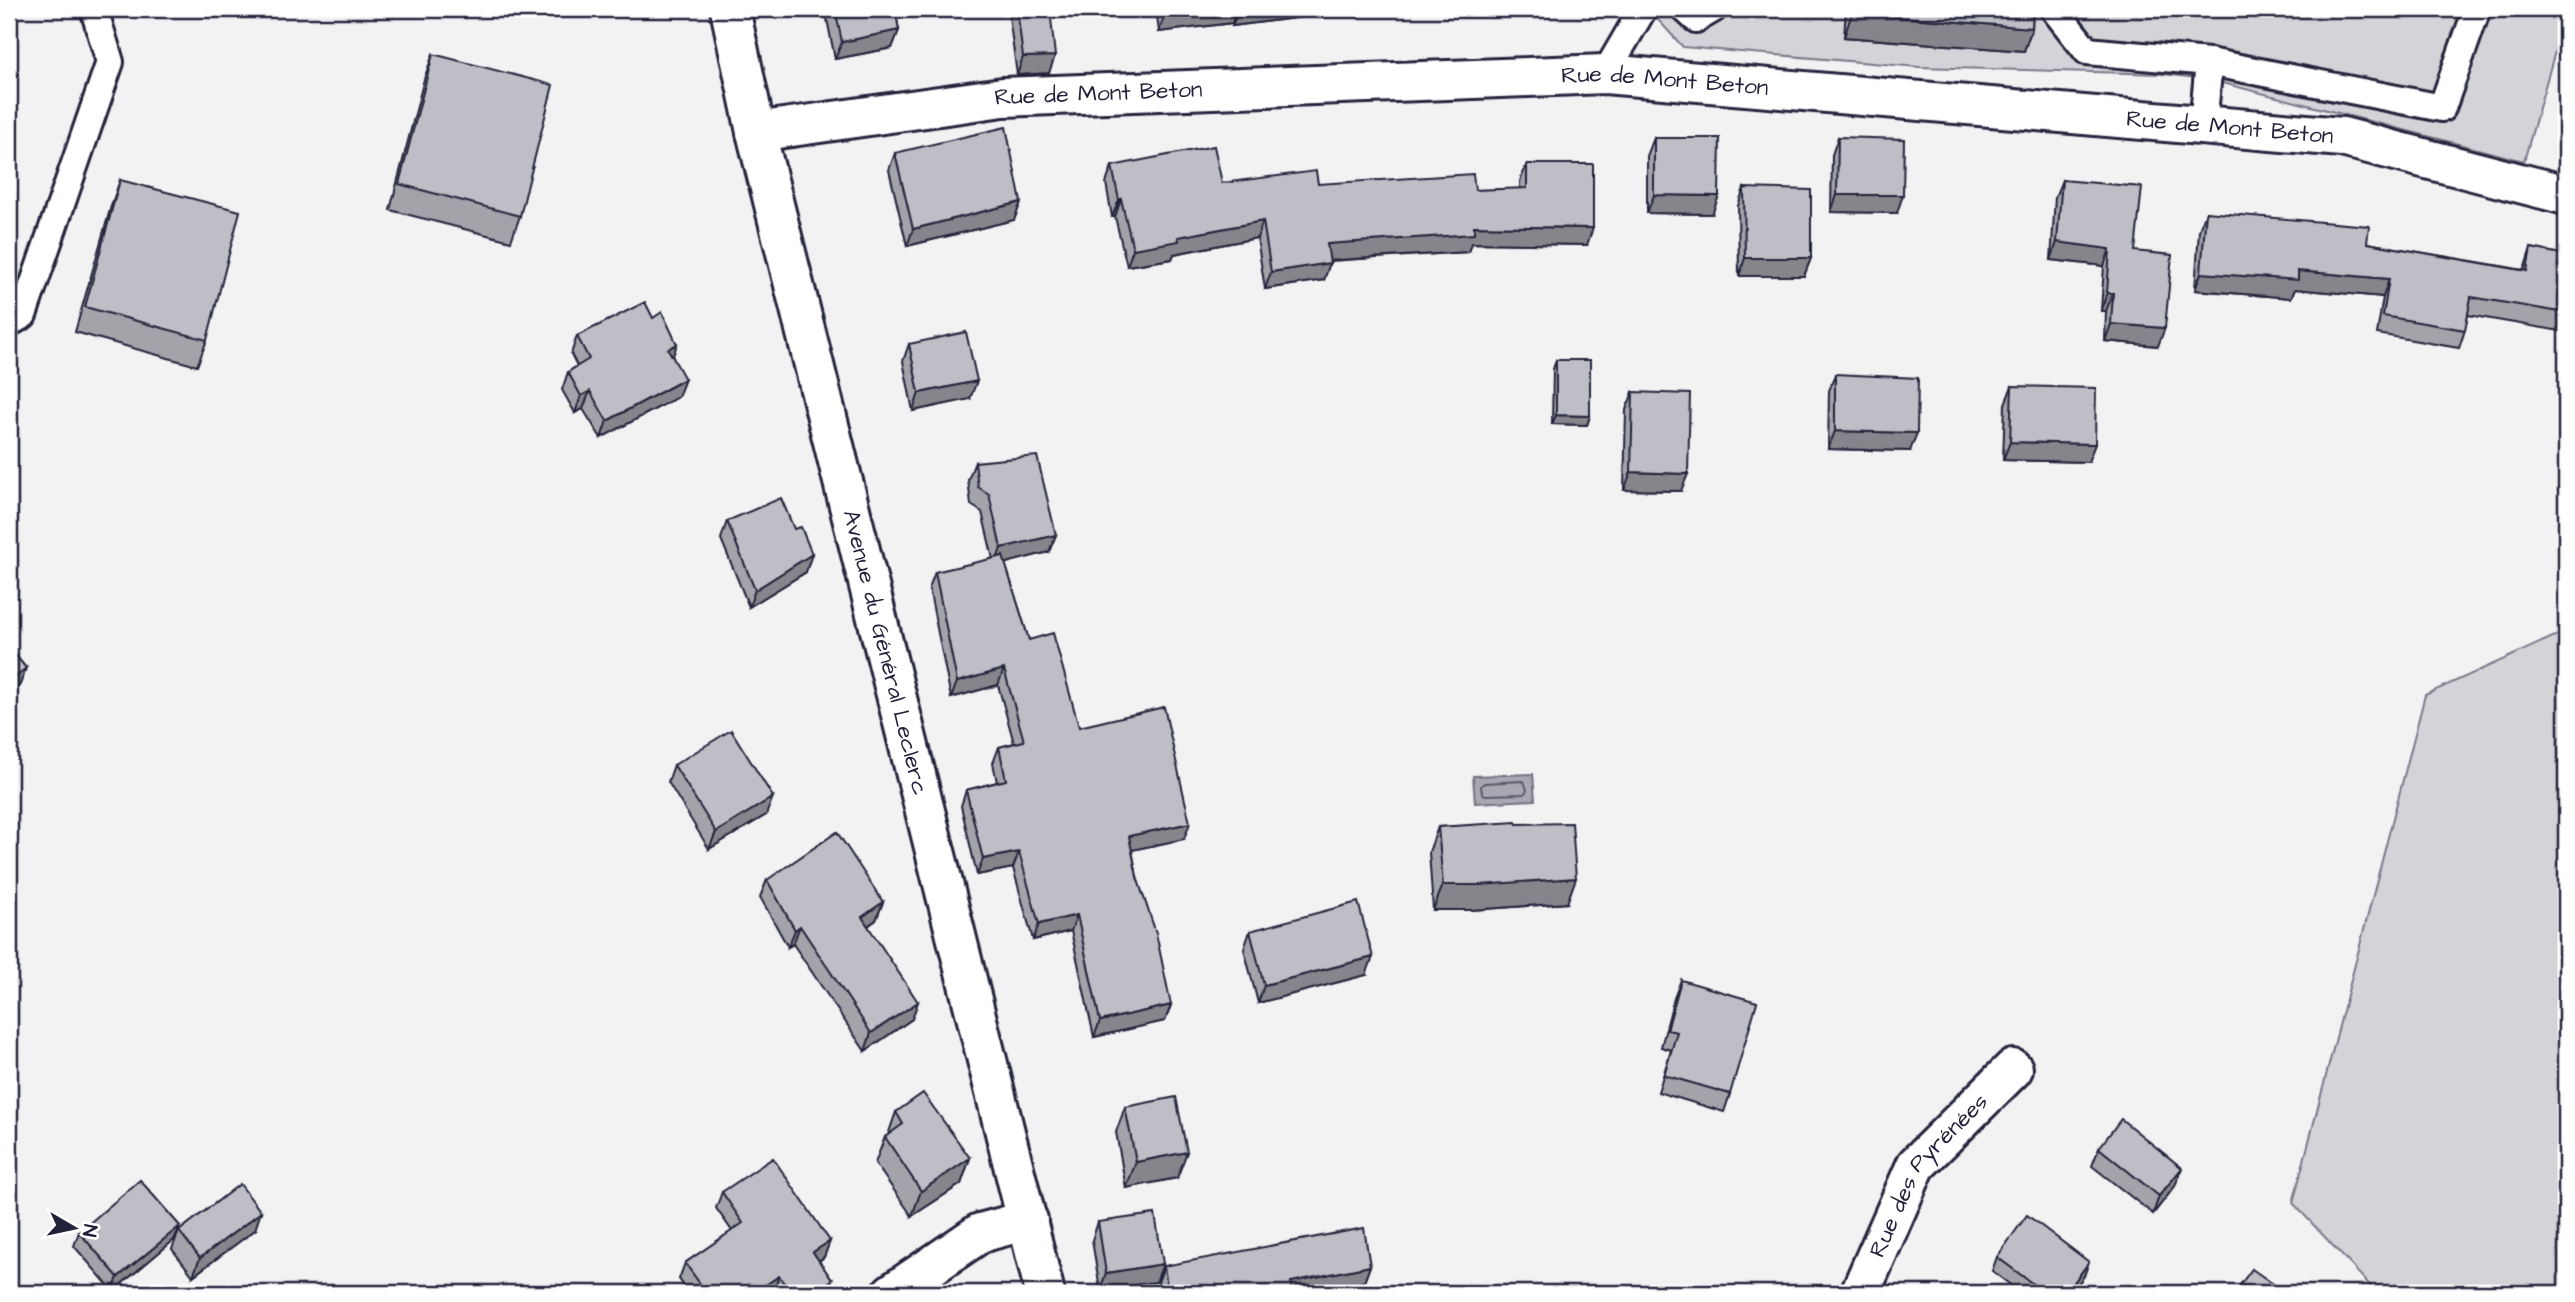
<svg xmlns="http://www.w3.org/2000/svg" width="2575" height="1302" font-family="'Architects Daughter',sans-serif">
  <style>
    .green { fill: #d3d3d8; stroke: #7a7a8a; stroke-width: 2 }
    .water { fill: #a8a8b2; stroke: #727282; stroke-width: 2 }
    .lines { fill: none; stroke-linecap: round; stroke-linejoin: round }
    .shore { stroke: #58586b; stroke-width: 2 }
    .lane-casing { stroke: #22223b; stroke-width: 32 }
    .street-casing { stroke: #22223b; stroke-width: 44 }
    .secondary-casing { stroke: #22223b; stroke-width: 44 }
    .lane { stroke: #fff; stroke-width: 26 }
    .street { stroke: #fff; stroke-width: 38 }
    .secondary { stroke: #fff; stroke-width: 38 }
    .wall { fill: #a3a3aa; stroke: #22223b; stroke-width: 2 }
    .shaded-wall { fill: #85858b; stroke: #22223b; stroke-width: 2 }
    .building { fill: #bebec6; stroke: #22223b; stroke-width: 2 }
    .labels { text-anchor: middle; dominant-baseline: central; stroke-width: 6; stroke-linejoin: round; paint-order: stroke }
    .street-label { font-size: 23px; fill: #22223b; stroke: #fff }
  </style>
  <rect width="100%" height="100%" fill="#f2f2f3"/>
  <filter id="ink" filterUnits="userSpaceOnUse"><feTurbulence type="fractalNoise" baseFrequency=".0143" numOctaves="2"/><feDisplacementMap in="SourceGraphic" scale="14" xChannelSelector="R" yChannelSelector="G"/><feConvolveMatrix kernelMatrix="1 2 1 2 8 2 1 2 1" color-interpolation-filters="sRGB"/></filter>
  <g filter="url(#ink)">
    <g class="green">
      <path d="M1648 9H2566V31L2561 30 2524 161 2207 79 2162 74 1919 67 1683 47Z"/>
      <path d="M2566 631V1293H2377L2293 1203 2425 695Z"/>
    </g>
    <path class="water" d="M1533 774 1535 800 1475 803 1473 776Z"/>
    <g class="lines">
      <path class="shore" d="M1524 781 1527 790 1524 794 1485 795 1482 793 1481 786 1484 783Z"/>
      <defs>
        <g id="lane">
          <path d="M1685 9 1696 19 1713 9"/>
          <path d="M2054 9 2087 51 2209 62 2442 108 2477 9"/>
          <path d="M1605 74 1643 9"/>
          <path d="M2203 125 2209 62"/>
          <path d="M9 323 23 315 110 62 94 9"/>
        </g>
        <g id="street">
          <path id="s1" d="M756 132 1003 97 1605 74 2342 137 2566 195"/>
          <path d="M892 1293 980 1233 1028 1220"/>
          <path id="s2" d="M1860 1293 1916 1165 2013 1069"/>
        </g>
        <g id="secondary">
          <path id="s3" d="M730 9 756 132 1045 1293"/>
        </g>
      </defs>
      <use href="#lane" class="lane-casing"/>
      <use href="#street" class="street-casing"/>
      <use href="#secondary" class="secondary-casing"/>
      <use href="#lane" class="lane"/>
      <use href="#street" class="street"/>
      <use href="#secondary" class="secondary"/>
    </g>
    <g class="wall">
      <path d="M825 9H895L899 30 892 48 835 59Z"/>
      <path d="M1008 9H1100L1051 16 1049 73 1017 75Z"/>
      <path d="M1156 9H1367L1232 26V23L1159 32Z"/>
      <path d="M1846 9H2033L2032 28 2024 51 1844 37Z"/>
      <path d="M433 54 520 216 511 241 390 210 424 79Z"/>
      <path d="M1838 137 1897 213 1831 212 1832 155Z"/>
      <path d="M1654 138 1712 214 1647 213V156Z"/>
      <path d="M895 153 1021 202 1014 220 907 246 889 170Z"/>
      <path d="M1527 164 1587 245 1471 243 1468 252 1330 261 1324 280 1265 289 1257 238 1174 254 1172 259 1127 266 1115 217H1112L1106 183 1112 166 1222 183 1318 184 1475 190 1520 189V181Z"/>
      <path d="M120 180 207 340 197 366 75 332 111 206Z"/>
      <path d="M2062 180 2135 251 2158 346 2105 341 2106 311H2101L2104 266 2051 260 2055 197Z"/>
      <path d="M1744 188 1811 258 1804 276H1739L1738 206Z"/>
      <path d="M2206 212 2367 243 2524 270 2531 248 2566 255V332L2468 315 2465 330 2459 348 2377 334 2383 297 2295 289 2291 298 2195 290 2199 230Z"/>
      <path d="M577 336 673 357 678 397 601 438 583 409 575 413 562 390 568 372 577 366 571 354Z"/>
      <path d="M909 344 970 399 913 411 903 361Z"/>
      <path d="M1556 360 1590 416 1587 425 1552 424 1553 369Z"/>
      <path d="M1835 374 1910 451 1828 449 1829 391Z"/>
      <path d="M2012 386 2088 462 2003 460 2005 404Z"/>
      <path d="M1633 392 1681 491 1624 490 1626 410Z"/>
      <path d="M975 462 1049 552 1005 563 1029 640 1079 727 1184 839 1132 850 1137 877 1171 1005 1165 1021 1094 1037 1071 931 1033 940 1013 868 977 875 961 806 966 790 997 782 993 763 999 747 1014 743 998 685 951 698 929 588 935 572 993 559 982 512 971 505 968 480Z"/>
      <path d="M727 521 794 529 806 572 749 607 721 539Z"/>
      <path d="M674 765 766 815 709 849 668 782Z"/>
      <path d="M1517 824 1567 903 1471 910H1433L1429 852 1438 827Z"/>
      <path d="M767 880 883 902 876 920 868 926 912 1019 865 1051 793 944 788 947 760 897Z"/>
      <path d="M1250 931 1366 975 1258 1003 1244 949Z"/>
      <path d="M1681 980 1730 1094 1724 1112 1658 1092 1671 1050 1661 1047 1674 998Z"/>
      <path d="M1125 1107 1177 1178 1126 1188 1116 1132Z"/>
      <path d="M896 1112 970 1158 961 1184 912 1216 875 1163 885 1137 888 1135Z"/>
      <path d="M2099 1148 2175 1186 2153 1214 2092 1166Z"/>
      <path d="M722 1192 830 1241 824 1257 819 1261 832 1280 827 1293H774L773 1292 689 1293 679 1279 685 1263 732 1231 716 1208Z"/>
      <path d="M1098 1222 1163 1264 1156 1282 1100 1290 1092 1240Z"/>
      <path d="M180 1226 174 1240 113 1291 74 1246 79 1232Z"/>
      <path d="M255 1230 193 1276 172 1249 179 1231Z"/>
      <path d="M1997 1257 2084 1276 2071 1293H2021L1992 1271Z"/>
      <path d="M1164 1266H1370L1364 1282 1312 1293H1159L1158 1282Z"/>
    </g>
    <g class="shaded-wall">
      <path d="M1046 9H1100L1043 17Z"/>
      <path d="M1210 9H1237L1232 23 1159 32 1165 14Z"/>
      <path d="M1239 9H1367L1232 26Z"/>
      <path d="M1852 13 2032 28 2024 51 1844 37Z"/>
      <path d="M899 30 892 48 835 59 842 42Z"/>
      <path d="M1055 56 1049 73 1017 75 1023 57Z"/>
      <path d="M1654 195 1719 196 1712 214 1647 213Z"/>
      <path d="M1837 195H1903L1897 213 1831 212Z"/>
      <path d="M1121 199 1115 217H1112L1119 200Z"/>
      <path d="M1021 202 1014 220 907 246 913 229Z"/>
      <path d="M1263 221 1257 238 1174 254 1172 259 1127 266 1133 249 1178 237Z"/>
      <path d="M1474 226 1593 228 1587 245 1471 243 1468 252 1321 261 1327 244Z"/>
      <path d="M2057 242 2110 249 2104 266 2051 260Z"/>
      <path d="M1745 258H1811L1804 276H1739Z"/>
      <path d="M1330 263 1324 280 1265 289 1271 272Z"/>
      <path d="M2298 271 2389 279 2383 297 2295 289 2291 298 2195 290 2201 273Z"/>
      <path d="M2107 293H2113L2106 311H2101Z"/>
      <path d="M2111 324 2165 328 2158 346 2105 341Z"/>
      <path d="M677 344 671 362 668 349Z"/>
      <path d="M685 379 678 397 601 438 607 421Z"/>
      <path d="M977 381 970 399 913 411 919 393Z"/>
      <path d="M590 391 583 409 575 413 581 396Z"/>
      <path d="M1556 415 1590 416 1587 425 1552 424Z"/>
      <path d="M1835 431 1917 433 1910 451 1828 449Z"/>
      <path d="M2010 442 2095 444 2088 462 2003 460Z"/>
      <path d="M1631 472 1688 474 1681 491 1624 490Z"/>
      <path d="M1056 535 1049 552 995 566 1001 548Z"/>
      <path d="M812 554 806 572 749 607 755 590Z"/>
      <path d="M26 668 20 685 9 695V683Z"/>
      <path d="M1004 669 998 685 951 698 957 682Z"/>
      <path d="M773 797 766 815 709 849 716 832Z"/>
      <path d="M1190 823 1184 839 1123 852 1129 836Z"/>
      <path d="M1019 852 1013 868 977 875 983 859Z"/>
      <path d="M1576 878 1567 903 1471 910H1433L1443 885Z"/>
      <path d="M883 902 876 920 855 935 862 917Z"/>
      <path d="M1077 915 1071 931 1033 940 1039 924Z"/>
      <path d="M800 926 793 944 788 947 795 930Z"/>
      <path d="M1373 957 1366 975 1258 1003 1264 985Z"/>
      <path d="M918 1002 912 1019 865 1051 871 1033Z"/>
      <path d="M1171 1005 1165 1021 1094 1037 1100 1021Z"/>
      <path d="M1187 1152 1177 1178 1126 1188 1136 1162Z"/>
      <path d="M970 1158 961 1184 912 1216 921 1191Z"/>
      <path d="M2182 1168 2175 1186 2153 1214 2159 1196Z"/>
      <path d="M261 1212 255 1230 193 1276 200 1258Z"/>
      <path d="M180 1226 174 1240 113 1291 118 1277Z"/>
      <path d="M830 1241 824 1257 807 1269 813 1252Z"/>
      <path d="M2089 1262 2084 1276 2071 1293H2066Z"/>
      <path d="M1163 1264 1156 1282 1100 1290 1106 1273Z"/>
      <path d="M1370 1266 1364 1282 1312 1293H1287L1291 1282Z"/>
      <path d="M779 1276 773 1292 771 1293H753Z"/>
      <path d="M832 1280 827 1293H813Z"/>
    </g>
    <g class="building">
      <path d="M835 9H895L899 30 842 42Z"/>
      <path d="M1017 9H1050L1055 56 1023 57Z"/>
      <path d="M1165 9H1210L1165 14Z"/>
      <path d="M1853 9H2033L2032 28 1852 13Z"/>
      <path d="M433 54 553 85 520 216 399 184Z"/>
      <path d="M1006 127 1021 202 913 229 895 153Z"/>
      <path d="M1838 137 1904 139 1903 195H1837Z"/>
      <path d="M1654 138H1720L1719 196 1654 195Z"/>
      <path d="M1214 146 1222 183 1316 171 1318 184 1473 174 1475 190 1527 188V164H1593V228L1474 226V234L1327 244 1330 263 1271 272 1263 221 1178 237 1179 241 1133 249 1121 199 1119 200 1112 166Z"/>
      <path d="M120 180 240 211 207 340 85 307Z"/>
      <path d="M2062 180 2142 187 2135 251 2172 255 2165 328 2111 324 2113 293H2107L2110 249 2057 242Z"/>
      <path d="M1744 188 1811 190V258H1745Z"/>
      <path d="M2206 212 2369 226 2367 243 2527 271 2531 248 2566 255V313L2471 297 2465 330 2383 316 2389 279 2298 271V280L2201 273Z"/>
      <path d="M645 302 653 318 662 312 677 344 668 349 685 379 607 421 590 391 581 396 568 372 589 359 577 336Z"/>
      <path d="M966 332 977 381 919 393 909 344Z"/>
      <path d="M1556 360H1590V416L1556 415Z"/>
      <path d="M1835 374 1918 378 1917 433 1835 431Z"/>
      <path d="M2012 386 2096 388 2095 444 2010 442Z"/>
      <path d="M1633 392 1690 394 1688 474 1631 472Z"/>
      <path d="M1037 456 1056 535 1001 548 989 494 978 487 975 462Z"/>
      <path d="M781 498 794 529 801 527 812 554 755 590 727 521Z"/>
      <path d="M1003 556 1029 640 1053 633 1079 727 1164 707 1190 823 1129 836 1137 877 1156 933 1171 1005 1100 1021 1077 915 1039 924 1019 852 983 859 966 790 1006 780 999 747 1024 741 1004 669 957 682 935 572Z"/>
      <path d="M9 647 26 668 9 683Z"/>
      <path d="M731 730 773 797 716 832 674 765Z"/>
      <path d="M1516 822 1517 824 1572 823 1576 878 1480 885H1443L1438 827Z"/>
      <path d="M837 832 883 902 862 917 918 1002 871 1033 800 926 795 930 767 880Z"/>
      <path d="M1358 902 1373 957 1264 985 1250 931Z"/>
      <path d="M1681 980 1757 1002 1730 1094 1664 1075 1677 1032 1667 1030Z"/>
      <path d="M923 1093 970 1158 921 1191 885 1137 903 1124 896 1112Z"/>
      <path d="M1176 1097 1187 1152 1136 1162 1125 1107Z"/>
      <path d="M2121 1119 2182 1168 2159 1196 2099 1148Z"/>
      <path d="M773 1158 830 1241 813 1252 832 1280 813 1293H791L779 1276 753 1293H689L701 1285 685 1263 743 1223 722 1192Z"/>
      <path d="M140 1180 180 1226 118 1277 79 1232Z"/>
      <path d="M240 1184 261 1212 200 1258 179 1231Z"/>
      <path d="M1155 1214 1163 1264 1106 1273 1098 1222Z"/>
      <path d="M2027 1215 2089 1262 2066 1293H2045L1997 1257Z"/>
      <path d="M1364 1228 1370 1266 1291 1282 1293 1293H1168L1164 1266Z"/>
      <path d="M2252 1269 2286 1293H2234Z"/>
    </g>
  </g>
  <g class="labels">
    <g class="street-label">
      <text stroke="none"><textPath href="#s1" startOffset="912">Rue de Mont Beton</textPath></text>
      <text stroke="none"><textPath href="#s1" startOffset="345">Rue de Mont Beton</textPath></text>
      <text stroke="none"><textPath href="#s1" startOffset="1479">Rue de Mont Beton</textPath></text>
      <text stroke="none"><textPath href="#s3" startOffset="662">Avenue du Général Leclerc</textPath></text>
      <text stroke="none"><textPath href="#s2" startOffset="138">Rue des Pyrénées</textPath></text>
    </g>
  </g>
  <rect width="2575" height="1302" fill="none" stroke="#fff" stroke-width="35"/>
  <rect x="18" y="18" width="2540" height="1267" fill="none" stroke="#22223b" stroke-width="2.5" filter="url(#ink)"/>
  <g transform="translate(74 1228) rotate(99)" stroke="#ffffff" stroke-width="5" paint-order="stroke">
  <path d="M0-5L12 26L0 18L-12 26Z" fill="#22223b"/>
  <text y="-10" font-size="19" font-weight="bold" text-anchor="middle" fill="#22223b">N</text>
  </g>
</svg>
